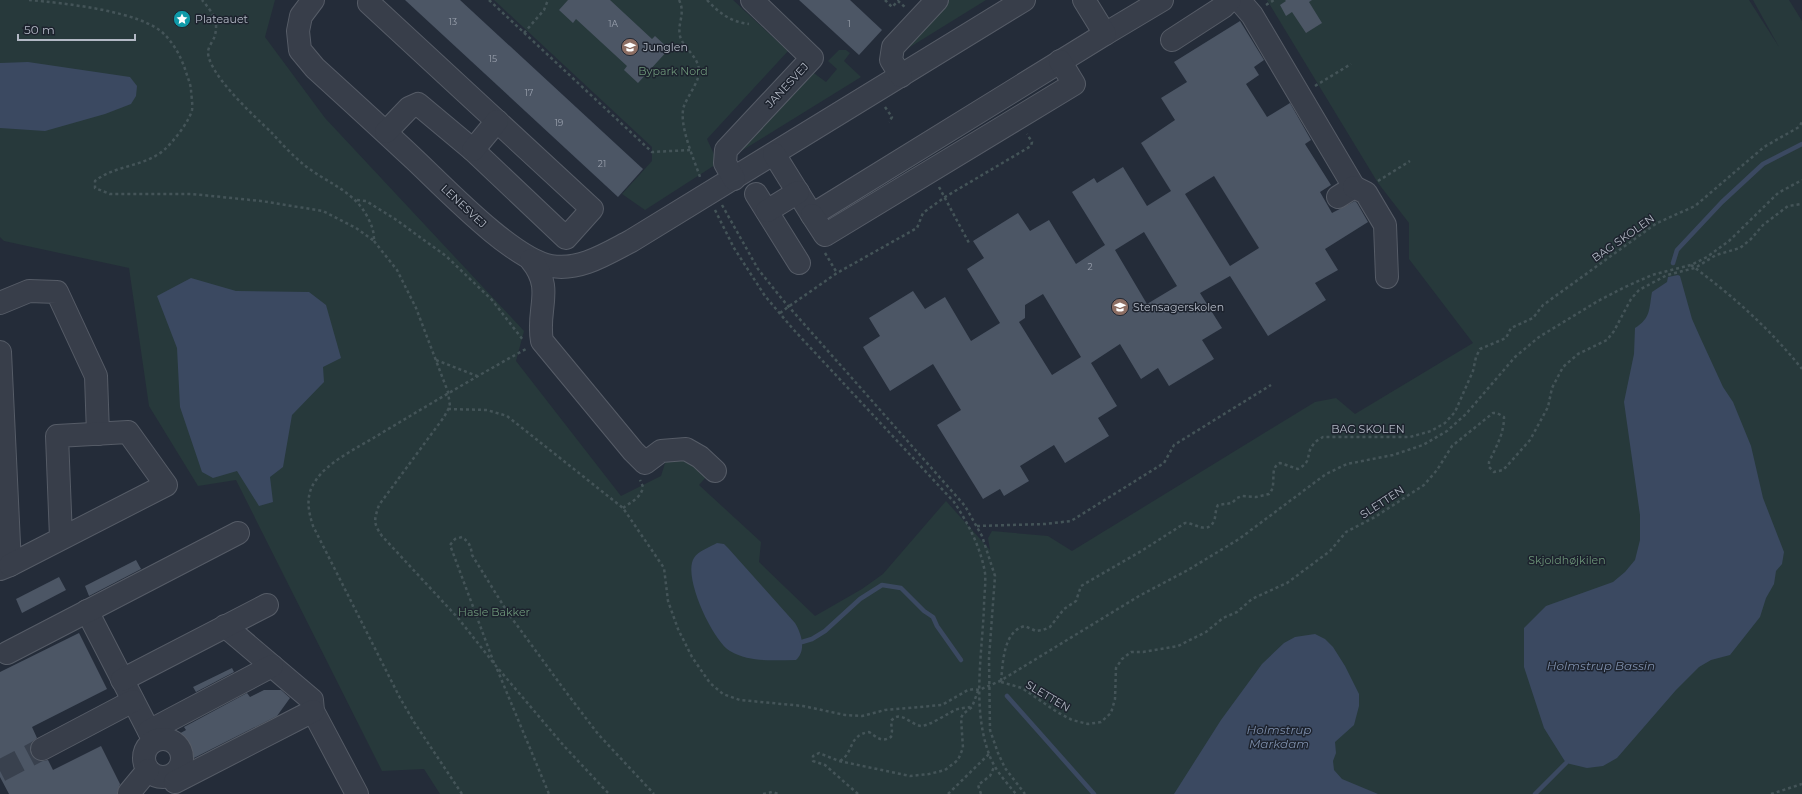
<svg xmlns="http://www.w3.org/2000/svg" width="1802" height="794" font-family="Montserrat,sans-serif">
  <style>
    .green { fill: #27393b }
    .water { fill: #3b4961 }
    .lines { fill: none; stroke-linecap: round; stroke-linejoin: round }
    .stream { stroke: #3b4961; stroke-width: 4.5 }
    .building { fill: #4c5665; fill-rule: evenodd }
    .minor-tunnel { stroke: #39414e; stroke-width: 22; stroke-dasharray: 22 11; stroke-linecap: butt }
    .minor-casing { stroke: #565c67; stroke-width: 24 }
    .path { stroke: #445458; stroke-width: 2.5; stroke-dasharray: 3 3; stroke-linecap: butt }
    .minor { stroke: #383e4a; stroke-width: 22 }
    .labels { text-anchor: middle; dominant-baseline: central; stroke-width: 3; stroke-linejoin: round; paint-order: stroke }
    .number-label { font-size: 9px; fill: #99a0ad }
    .poi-label { font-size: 11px; fill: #b3b9c5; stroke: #1d232e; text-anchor: start }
    .park-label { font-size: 11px; fill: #6c9478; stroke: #1d232e }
    .street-label { font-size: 11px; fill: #b3b9c5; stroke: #1d232e }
    .water-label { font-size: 12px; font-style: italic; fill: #7d8eab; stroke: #1d232e }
  </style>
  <rect width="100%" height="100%" fill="#242c39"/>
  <g class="green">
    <path d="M0 0H275L265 37 325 118 524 331 516 361 621 496 661 476 666 460 679 455 707 476 699 485 761 542 759 562 815 616 862 589 883 574 946 501 990 550 988 538 992 531 1048 536 1072 551 1315 402 1336 398 1355 414 1473 343 1409 259V223L1378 183 1267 0H1749L1779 47 1753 0H1789L1802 21V794H440L424 769 382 771 236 480 198 486 149 406 129 268 4 241 0 237Z"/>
    <path d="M494 0H733L788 51 707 139 718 163 645 210 622 194 652 161V147Z"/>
    <path d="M948 0H986L902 52 901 50Z"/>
    <path d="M839 50H846L850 53 844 61 861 77 738 153 736 151 811 71 826 82 837 69 828 61Z"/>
  </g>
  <g class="water">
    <path d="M28 62 130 77 137 86 136 96 131 104 105 114 45 131 0 128V63Z"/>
    <path d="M1678 275 1680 276 1692 319 1700 337 1723 387 1733 402 1751 446 1763 498 1784 552 1782 564 1776 571 1774 584 1766 598 1760 617 1730 655 1711 660 1699 667 1676 690 1617 758 1603 766 1587 768 1566 763 1544 728 1524 667V628L1546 606 1613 582 1625 572 1635 560 1640 540V515L1624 402 1634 354 1635 328C1651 318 1649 309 1652 292L1667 282 1668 277Z"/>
    <path d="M191 278 236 291 309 292 326 305 341 358 323 367 324 382 292 415 283 467 270 477 273 502 259 506 237 471 213 478 202 472 180 407 177 348 157 296Z"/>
    <path d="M717 543 724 544 728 548 795 623C801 633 807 650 796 660 774 660 751 663 730 651 713 641 682 576 694 558 698 551 710 547 717 543Z"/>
    <path d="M1315 634 1325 639 1333 647 1345 666 1359 694V706L1354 725 1335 742 1336 753 1333 761 1334 770 1342 779 1378 794H1174L1221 720 1262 664 1284 643 1295 637Z"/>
  </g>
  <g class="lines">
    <g class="stream">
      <path d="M1673 263 1677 250 1722 202 1763 164 1802 144"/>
      <path d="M802 642 812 639 825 631 860 599 882 585 901 588 924 611 933 617 937 626 961 660"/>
      <path d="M1007 696 1094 794"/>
      <path d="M1535 794 1566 763"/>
    </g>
  </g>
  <g class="building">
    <path d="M405 0H460L643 169 618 197Z"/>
    <path d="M568 0H610L652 39 655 36 669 49 638 83 624 70 627 66 576 19 573 23 559 10Z"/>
    <path d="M799 0H850L882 30 859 55Z"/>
    <path d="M1285 0H1312L1309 2 1322 23 1306 33 1292 12 1286 16 1280 5 1286 1Z"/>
    <path d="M1240 21 1264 60 1254 67 1259 75 1246 84 1267 117 1290 103 1311 140 1305 144 1331 185 1320 192 1332 213 1355 201 1357 203 1368 222 1325 249 1338 270 1315 283 1326 300 1268 336 1230 276 1200 293 1222 328 1202 340 1214 359 1169 386 1158 368 1141 379 1120 344 1091 363 1117 406 1098 418 1109 436 1065 463 1054 445 1020 466 1029 481 1004 496 1000 489 983 499 937 425 961 410 933 364 890 391 863 347 880 336 869 318 913 291 925 309 945 297 971 341 1000 323 967 269 984 258 973 241 1018 213 1030 231 1049 220 1076 264 1105 245 1072 192 1094 178 1097 183 1123 167 1147 206 1171 191 1141 143 1175 120 1161 98 1187 82 1174 62ZM1214 176 1259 248 1230 266 1185 194ZM1144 232 1177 286 1147 304 1115 250ZM1043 294 1081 357 1052 375 1019 322 1025 318V305Z"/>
    <path d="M136 560 141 569 89 596 85 586Z"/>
    <path d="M59 577 66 590 22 613 16 599Z"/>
    <path d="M79 633 107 689 32 727 37 738 31 743 30 749 31 754 36 760 42 761 48 760 53 770 101 746 120 784 117 794H9L0 777V672Z"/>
    <path d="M232 668 234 672 196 692 193 687Z"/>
    <path d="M264 690H281L290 698 277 716 190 760 177 735 186 730 184 727 247 693 250 697Z"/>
  </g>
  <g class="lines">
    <path class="minor-tunnel" d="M0 771 42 749"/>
    <defs>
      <g id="minor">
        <path d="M313 0 301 16 298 31 300 50 315 68C348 98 381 128 414 159 444 187 513 260 551 266 580 271 606 254 631 241L1024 0"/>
        <path d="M1239 0 1252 15 1354 187 1338 197"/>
        <path d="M369 3 592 209 566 238 473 150 418 104 409 108 386 132"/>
        <path d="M1105 34 1162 0"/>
        <path d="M1172 40 1223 7 1230 0"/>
        <path d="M901 76 891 60 893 47 937 0"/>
        <path d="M473 150 497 121"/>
        <path d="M774 154 812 215 1105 34 1084 0"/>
        <path d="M734 179 725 163 726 150 812 58 752 0"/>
        <path d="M1354 187 1366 193 1385 225 1387 277"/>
        <path d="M756 194 799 263"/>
        <path d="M767 211 798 192"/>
        <path d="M812 215 825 235 1074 84 1060 61"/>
        <path d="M531 260C555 289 536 309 542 341L633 451 645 463 661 451 686 449 700 457 715 471"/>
        <path d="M0 303 29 291 57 292 96 376 98 434"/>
        <path d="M0 352 10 565 0 569"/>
        <path d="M10 565 166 485 128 432 57 436 61 538"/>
        <path d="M87 611 154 741"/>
        <path d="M225 626 312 700 313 711 357 794"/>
        <path d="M7 653 238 533"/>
        <path d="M122 680 267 605"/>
        <path d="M149 731 272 666"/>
        <circle cx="163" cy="758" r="19"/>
        <path d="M42 749 133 701"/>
        <path d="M175 782 313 711"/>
        <path d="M129 793 148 770"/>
      </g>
    </defs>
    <use href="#minor" class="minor-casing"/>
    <g class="path">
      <path d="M29 0C62 3 143 11 165 35 174 44 181 57 185 69 187 76 190 82 191 89 191 95 193 104 192 110 189 122 173 142 164 150 144 167 115 165 95 181V188L110 194H192L261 201 323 211 356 228 374 241C374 231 372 226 368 218 354 190 326 183 303 164 292 155 281 143 271 132 255 117 208 74 208 52 208 48 212 42 214 38 220 21 212 12 202 0"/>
      <path d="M489 0 652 152 691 150"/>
      <path d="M679 0C686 14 677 23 680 36 683 48 698 56 699 70 700 81 688 95 684 106 678 124 694 159 700 177"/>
      <path d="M707 0C719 13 731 22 749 24"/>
      <path d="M885 0 892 7 898 1 906 8"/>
      <path d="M1266 5 1274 0"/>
      <path d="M524 33 544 10 548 0"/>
      <path d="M1315 86 1351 64"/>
      <path d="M885 107 892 117 889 122"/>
      <path d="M1378 181 1410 161"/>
      <path d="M939 187 969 243"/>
      <path d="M357 200 366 201 395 219 446 256 492 300 523 340"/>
      <path d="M722 205 758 269 782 299 965 506 982 536 995 576 989 658 990 730 998 753 1005 768 1025 794"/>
      <path d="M715 210 734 248 765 296 793 329 954 502C968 523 981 548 985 573 986 584 984 596 984 607 982 655 972 708 989 754 994 769 1006 782 1016 794"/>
      <path d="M374 241 397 270 416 308 448 392 450 406 444 417 379 505C374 520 373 523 382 536L458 618 496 666 564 746 609 794"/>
      <path d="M825 253 837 273"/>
      <path d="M1691 265C1732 295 1770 329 1802 369"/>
      <path d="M780 313 788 307 837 273 917 228 923 213 945 197 1031 146 1032 142 1027 134"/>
      <path d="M436 360 477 376"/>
      <path d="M448 409 487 410 507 416 623 508 664 568 668 601 678 629 692 657 710 683 723 694 740 700 803 706 845 715 862 716 885 710 942 705 968 690 974 689 979 690 1000 681 1139 596 1188 570 1239 539 1326 474 1347 464 1393 455 1423 445 1447 431 1466 414 1515 357 1539 337 1598 301 1625 287 1652 275 1691 265 1707 257 1729 241 1778 193 1802 180"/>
      <path d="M623 508C631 502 641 498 643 487L640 480"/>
      <path d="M977 526 1045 524 1071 521 1164 463 1174 445 1271 385"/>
      <path d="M494 663 450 545 455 539 462 537C469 542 471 546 472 555L508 613 566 692 598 734 654 794"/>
      <path d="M497 669 549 794"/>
      <path d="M1001 681C1003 663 1003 631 1025 626L1036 631 1043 630 1050 627 1064 609 1076 601 1081 586 1143 550 1185 523C1196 523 1207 535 1214 521 1216 516 1215 510 1218 505L1232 503 1237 498 1242 496 1256 497 1269 494C1278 485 1268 468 1280 463L1298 469C1313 461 1305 455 1313 445 1315 441 1320 439 1323 437H1410L1431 431 1445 423 1455 412 1473 371 1476 357 1480 349 1506 338 1511 328 1533 318 1543 305 1657 223 1695 206 1764 147 1799 127 1802 122"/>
      <path d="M1001 682 1022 688 1057 712 1072 720 1088 724 1101 722 1111 713 1115 699 1116 668 1122 659 1131 652H1143L1178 646 1206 632 1223 618 1237 612 1252 599 1287 583 1330 551 1346 532 1375 517 1424 485 1437 470 1452 446 1493 413H1497L1504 417C1504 434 1496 447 1489 462V467L1494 472 1503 470 1506 467 1530 440 1548 407 1552 388 1563 367 1578 354 1607 340 1614 331 1631 299 1639 290 1667 275 1695 268 1716 255 1740 248 1751 239 1763 225 1788 206 1802 204"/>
      <path d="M840 761C854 753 848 735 869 732 877 737 881 743 891 737L892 731 891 721C900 709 911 725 921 726 929 726 947 714 955 710 960 708 965 708 970 707"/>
      <path d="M462 794 414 722 400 698 313 526C308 510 305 495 316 480 328 462 357 448 375 437 425 407 475 377 526 349"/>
      <path d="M763 794 772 792 779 794"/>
      <path d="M858 794 825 765 813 761V756L819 753 839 761 910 776 929 774 945 770 958 760 963 748 961 718 963 714 972 707 978 691"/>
      <path d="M948 794 989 754"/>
      <path d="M981 794 978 785 990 776 994 767"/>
      <path d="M1771 794 1802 784"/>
    </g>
    <use href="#minor" class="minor"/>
  </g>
  <defs>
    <symbol id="sight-disc" viewBox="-11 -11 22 22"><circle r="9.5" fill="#0f9aa8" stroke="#1d232e"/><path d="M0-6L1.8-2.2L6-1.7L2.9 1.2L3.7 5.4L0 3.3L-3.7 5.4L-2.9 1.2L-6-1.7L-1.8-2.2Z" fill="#fff"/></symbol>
    <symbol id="school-disc" viewBox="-11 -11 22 22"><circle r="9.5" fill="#8d6e63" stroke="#1d232e"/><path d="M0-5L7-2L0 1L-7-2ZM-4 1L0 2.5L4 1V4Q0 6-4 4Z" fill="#fff"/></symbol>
  </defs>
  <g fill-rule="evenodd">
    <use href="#sight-disc" x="172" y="9" width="20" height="20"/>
    <use href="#school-disc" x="620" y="37" width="20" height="20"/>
    <use href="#school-disc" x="1110" y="297" width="20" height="20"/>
  </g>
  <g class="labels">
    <g class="number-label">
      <text x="453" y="21">13</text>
      <text x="613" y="23">1A</text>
      <text x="849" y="23">1</text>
      <text x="493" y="58">15</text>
      <text x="529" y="92">17</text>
      <text x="559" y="122">19</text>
      <text x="602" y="163">21</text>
      <text x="1090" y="266">2</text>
    </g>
    <g class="poi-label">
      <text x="195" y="19">Plateauet</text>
      <text x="643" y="47">Junglen</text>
      <text x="1133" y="307">Stensagerskolen</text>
    </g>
    <g class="park-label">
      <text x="673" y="71">Bypark Nord</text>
      <text x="1567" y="560">Skjoldhøjkilen</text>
      <text x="494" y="612">Hasle Bakker</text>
    </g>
    <g class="street-label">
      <text transform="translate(787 85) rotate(-47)">JANESVEJ</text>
      <text transform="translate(464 206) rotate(43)">LENESVEJ</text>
      <text transform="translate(1623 238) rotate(-35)">BAG SKOLEN</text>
      <text x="1368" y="429">BAG SKOLEN</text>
      <text transform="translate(1382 502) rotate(-33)">SLETTEN</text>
      <text transform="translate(1048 696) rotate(31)">SLETTEN</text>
    </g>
    <g class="water-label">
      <text x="1601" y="665">Holmstrup Bassin</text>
      <text x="1279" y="729">Holmstrup<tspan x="1279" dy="14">Markdam</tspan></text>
    </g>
  </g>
  <path d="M18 34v6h117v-6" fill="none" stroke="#b3b9c5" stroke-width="2"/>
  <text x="24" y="34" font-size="12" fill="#b3b9c5" stroke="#1d232e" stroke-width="3" paint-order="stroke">50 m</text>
</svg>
